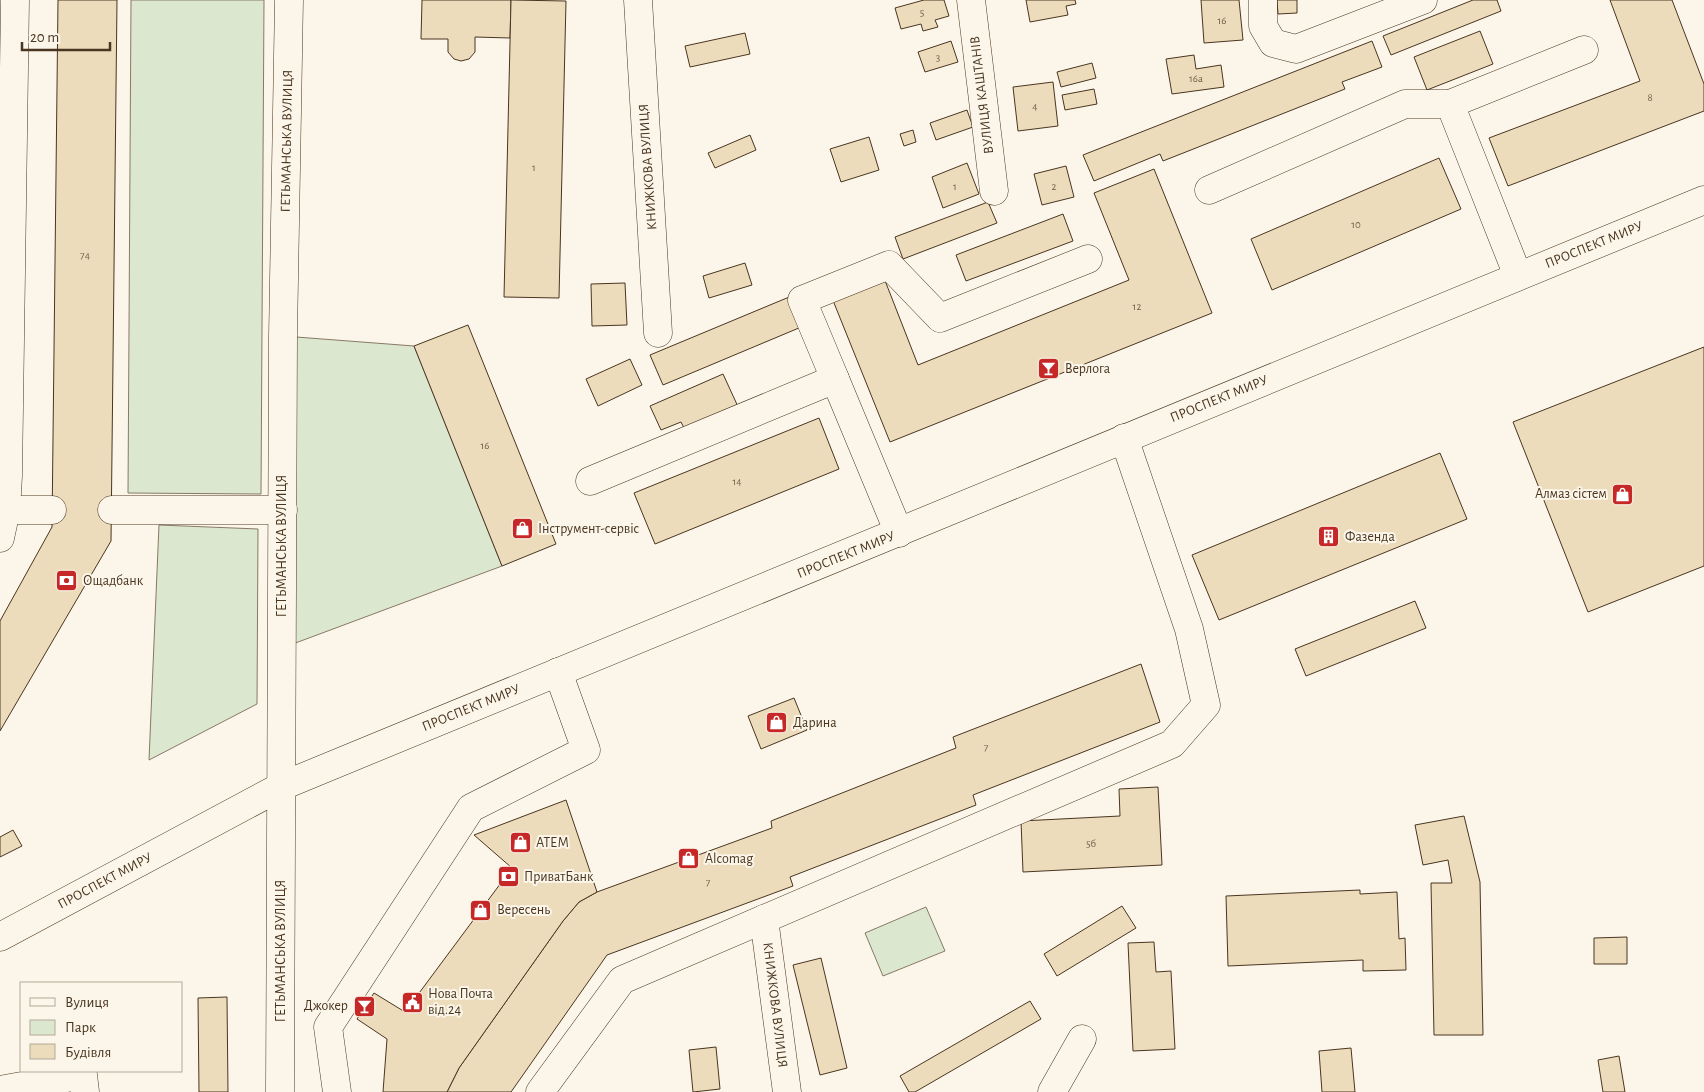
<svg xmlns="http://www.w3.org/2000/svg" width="1704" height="1092" font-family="'Alegreya Sans',sans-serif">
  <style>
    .green { fill: #dce7d0; stroke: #887966 }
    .building { fill: #ecdcbc; stroke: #4a3520 }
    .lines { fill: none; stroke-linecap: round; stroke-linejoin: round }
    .minor-casing { stroke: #4a3520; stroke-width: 29 }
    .major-casing { stroke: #4a3520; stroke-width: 29 }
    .minor { stroke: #fbf6e9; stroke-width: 28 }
    .major { stroke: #fbf6e9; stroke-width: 28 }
    .labels { text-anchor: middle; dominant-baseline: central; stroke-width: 4; stroke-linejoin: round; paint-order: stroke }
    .number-label { font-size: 11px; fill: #725f47 }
    .street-label { font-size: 14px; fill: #4a3520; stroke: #fbf6e9 }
    .poi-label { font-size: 14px; fill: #4a3520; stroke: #fbf6e9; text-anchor: start }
  </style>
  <rect width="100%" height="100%" fill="#fbf6e9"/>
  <g class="green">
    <path d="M131 0H264L261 494 128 493Z"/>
    <path d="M283 336 414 346 502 566 282 648Z"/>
    <path d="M159 525 258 529 257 704 149 760Z"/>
    <path d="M926 907 945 951 883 976 865 933Z"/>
  </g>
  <g class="building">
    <path d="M58 0H117L111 541 0 731V621L52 527Z"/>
    <path d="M422 0H511L510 38 475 37V52L469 59 461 61 454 59 448 52V39H421Z"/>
    <path d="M511 0 566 1 559 298 504 297Z"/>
    <path d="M924 0H944L949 16 935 20 938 27 923 31 921 24 901 29 895 8Z"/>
    <path d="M1026 0H1075L1076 4 1066 6 1068 15 1030 22Z"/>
    <path d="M1201 0H1239L1243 40 1204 43Z"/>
    <path d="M1277 0H1297V13L1278 14Z"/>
    <path d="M1473 0H1497L1501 11 1391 55 1383 36Z"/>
    <path d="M1610 0H1672L1704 84V111L1508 186 1489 138 1640 81Z"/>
    <path d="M1480 31 1493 64 1427 90 1414 57Z"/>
    <path d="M745 33 750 54 690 67 685 46Z"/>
    <path d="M951 41 958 62 925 72 918 52Z"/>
    <path d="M1372 41 1382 67 1342 82 1345 89 1163 161 1160 154 1094 181 1083 155Z"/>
    <path d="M1194 55 1196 69 1221 65 1224 87 1172 94 1166 59Z"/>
    <path d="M1092 63 1096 78 1061 87 1057 72Z"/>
    <path d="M1053 82 1058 126 1018 131 1013 87Z"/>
    <path d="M1094 89 1097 104 1065 110 1062 95Z"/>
    <path d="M967 110 973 127 936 140 930 123Z"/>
    <path d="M913 130 916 142 904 146 900 134Z"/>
    <path d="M750 135 756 150 715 168 708 153Z"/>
    <path d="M869 137 879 170 841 182 830 149Z"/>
    <path d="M1439 158 1461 209 1272 290 1251 239Z"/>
    <path d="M967 163 979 194 943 208 932 177Z"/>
    <path d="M1066 166 1074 197 1042 205 1034 174Z"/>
    <path d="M1154 169 1212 313 890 442 832 298 884 278 918 365 1129 280 1094 193Z"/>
    <path d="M988 202 997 223 903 259 895 237Z"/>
    <path d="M1063 214 1073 241 966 281 956 255Z"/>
    <path d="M745 263 752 285 709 298 703 276Z"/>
    <path d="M625 283 627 325 592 326 591 284Z"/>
    <path d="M794 295 806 325 663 385 650 355Z"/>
    <path d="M468 325 556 544 502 566 414 346Z"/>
    <path d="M1704 347V566L1588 612 1513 422Z"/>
    <path d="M630 359 642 385 598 406 586 379Z"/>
    <path d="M723 374 740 411 687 434 681 422 661 430 650 406Z"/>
    <path d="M819 418 839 469 655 544 634 493Z"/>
    <path d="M1440 453 1467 519 1219 620 1192 555Z"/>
    <path d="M1415 601 1426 628 1306 676 1295 649Z"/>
    <path d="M1141 664 1160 722 973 795 976 805 790 877 793 886 607 955 511 1092H447L459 1068 563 921 579 902 597 892 772 828 771 821 956 748 953 737Z"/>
    <path d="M794 698 807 730 761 749 748 716Z"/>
    <path d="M1158 787 1162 865 1023 872 1021 821 1120 816 1119 789Z"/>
    <path d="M566 800 597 892 579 902 563 921 459 1068 447 1092H383L387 1039 357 1019 374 993 405 1012 512 868 474 835Z"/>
    <path d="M1464 816 1480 882 1483 1035H1434L1431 883H1452L1448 860 1423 865 1415 825Z"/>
    <path d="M13 830 22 846 0 857V837Z"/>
    <path d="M1360 890V894L1397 892 1399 939 1405 938 1406 970 1363 971V960L1228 966 1226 896Z"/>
    <path d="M1122 906 1136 928 1057 976 1044 954Z"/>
    <path d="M1627 937V964H1594V938Z"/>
    <path d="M1154 942 1156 972 1171 971 1175 1049 1133 1051 1128 943Z"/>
    <path d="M821 958 847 1068 820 1075 793 965Z"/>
    <path d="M227 997 228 1092H199L198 998Z"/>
    <path d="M1030 1001 1041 1019 915 1092H909L900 1076Z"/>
    <path d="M716 1047 720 1089 693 1092 689 1050Z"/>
    <path d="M1351 1048 1355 1092H1322L1319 1051Z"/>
    <path d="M1619 1056 1625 1092H1603L1598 1060Z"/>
  </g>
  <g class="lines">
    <defs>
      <g id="minor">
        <path d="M638 0 658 333"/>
        <path d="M971 0 994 191"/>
        <path d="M1263 0V26L1273 43 1296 49 1423 0"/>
        <path d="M1450 104 1518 276"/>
        <path d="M1209 190 1405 104H1450L1584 50"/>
        <path d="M835 379 899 533"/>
        <path d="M590 481 835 379 802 300 889 265 940 318 1088 259"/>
        <path d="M6 510H52"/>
        <path d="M112 510H283"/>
        <path d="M0 538 6 510 8 476 15 0"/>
        <path d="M764 919 787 1092"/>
        <path d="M0 1090 83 1075 85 1092"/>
        <path d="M280 1092 283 336 289 0"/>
        <path d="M337 1092 328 1027 471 808 586 750 558 672"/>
        <path d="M540 1092 622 980 1172 744 1206 705 1189 629 1124 438"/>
        <path d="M1052 1092 1082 1039"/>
      </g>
      <path id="major" d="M0 937 282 786 1704 200"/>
    </defs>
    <use href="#minor" class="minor-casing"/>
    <use href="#major" class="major-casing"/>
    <use href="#minor" class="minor"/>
    <use href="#major" class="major"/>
  </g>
  <defs>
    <symbol id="bar-square" viewBox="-11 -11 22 22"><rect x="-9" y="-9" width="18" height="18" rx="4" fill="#c62828" stroke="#fbf6e9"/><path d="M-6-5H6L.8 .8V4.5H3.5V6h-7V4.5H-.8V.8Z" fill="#fff"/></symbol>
    <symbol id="shop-square" viewBox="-11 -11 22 22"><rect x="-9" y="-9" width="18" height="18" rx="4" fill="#c62828" stroke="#fbf6e9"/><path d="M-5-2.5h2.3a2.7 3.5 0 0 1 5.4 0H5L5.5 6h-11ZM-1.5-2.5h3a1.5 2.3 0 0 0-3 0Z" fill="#fff"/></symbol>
    <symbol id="building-square" viewBox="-11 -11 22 22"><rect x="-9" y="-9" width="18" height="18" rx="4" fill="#c62828" stroke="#fbf6e9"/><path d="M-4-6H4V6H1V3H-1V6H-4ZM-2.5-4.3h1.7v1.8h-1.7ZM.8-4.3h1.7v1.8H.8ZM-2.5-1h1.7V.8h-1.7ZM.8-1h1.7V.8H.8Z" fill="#fff"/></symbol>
    <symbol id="bank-square" viewBox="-11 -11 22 22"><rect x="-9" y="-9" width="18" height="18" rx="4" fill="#c62828" stroke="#fbf6e9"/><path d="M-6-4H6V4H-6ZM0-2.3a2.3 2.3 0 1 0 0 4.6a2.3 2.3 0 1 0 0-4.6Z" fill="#fff"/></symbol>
    <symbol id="civic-square" viewBox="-11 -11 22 22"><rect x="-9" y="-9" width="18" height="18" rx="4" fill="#c62828" stroke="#fbf6e9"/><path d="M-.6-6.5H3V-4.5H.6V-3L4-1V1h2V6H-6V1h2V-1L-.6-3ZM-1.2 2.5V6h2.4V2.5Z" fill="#fff"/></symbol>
  </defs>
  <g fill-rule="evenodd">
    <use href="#bar-square" x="1036" y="356" width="25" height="25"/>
    <use href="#shop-square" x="1610" y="482" width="25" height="25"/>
    <use href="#shop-square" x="510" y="516" width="25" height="25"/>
    <use href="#building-square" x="1316" y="524" width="25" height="25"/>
    <use href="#bank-square" x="54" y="568" width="25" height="25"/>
    <use href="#shop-square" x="764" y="710" width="25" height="25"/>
    <use href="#shop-square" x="508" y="830" width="25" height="25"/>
    <use href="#shop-square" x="676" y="846" width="25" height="25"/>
    <use href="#bank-square" x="496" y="864" width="25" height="25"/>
    <use href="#shop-square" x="468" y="898" width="25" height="25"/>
    <use href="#civic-square" x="400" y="990" width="25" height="25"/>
    <use href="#bar-square" x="352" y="994" width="25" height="25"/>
  </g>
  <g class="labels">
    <g class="number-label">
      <text x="922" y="12">5</text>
      <text x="1222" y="20">16</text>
      <text x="938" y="57">3</text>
      <text x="1196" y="78">16а</text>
      <text x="1650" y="97">8</text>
      <text x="1035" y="106">4</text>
      <text x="534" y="167">1</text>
      <text x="955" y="186">1</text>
      <text x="1054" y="186">2</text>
      <text x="1356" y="224">10</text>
      <text x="85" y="255">74</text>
      <text x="1137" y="306">12</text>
      <text x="485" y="445">16</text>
      <text x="737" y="481">14</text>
      <text x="986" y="747">7</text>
      <text x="1091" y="843">5б</text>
      <text x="708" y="882">7</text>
    </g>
    <g class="street-label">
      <text transform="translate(982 95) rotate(-97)">ВУЛИЦЯ КАШТАНІВ</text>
      <text transform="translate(287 141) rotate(-89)">ГЕТЬМАНСЬКА ВУЛИЦЯ</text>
      <text transform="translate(648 167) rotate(-94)">КНИЖКОВА ВУЛИЦЯ</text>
      <text transform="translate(1594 245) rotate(-22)">ПРОСПЕКТ МИРУ</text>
      <text transform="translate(1219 399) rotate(-22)">ПРОСПЕКТ МИРУ</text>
      <text transform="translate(282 546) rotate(-90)">ГЕТЬМАНСЬКА ВУЛИЦЯ</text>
      <text transform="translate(846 555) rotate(-22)">ПРОСПЕКТ МИРУ</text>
      <text transform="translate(471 708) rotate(-22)">ПРОСПЕКТ МИРУ</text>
      <text transform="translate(105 881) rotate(-28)">ПРОСПЕКТ МИРУ</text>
      <text transform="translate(281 951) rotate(-90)">ГЕТЬМАНСЬКА ВУЛИЦЯ</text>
      <text transform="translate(775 1005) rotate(83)">КНИЖКОВА ВУЛИЦЯ</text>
    </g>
    <g class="poi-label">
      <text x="1065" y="369">Beрлога</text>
      <text x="1607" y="494" text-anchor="end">Алмаз сістем</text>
      <text x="538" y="529">Інструмент-сервіс</text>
      <text x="1345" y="537">Фазенда</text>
      <text x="83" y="581">Ощадбанк</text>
      <text x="793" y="723">Дарина</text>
      <text x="536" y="843">АТЕМ</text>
      <text x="705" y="859">Alcomag</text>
      <text x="524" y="877">ПриватБанк</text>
      <text x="497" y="910">Вересень</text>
      <text x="428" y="994">Нова Почта<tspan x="428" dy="16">від.24</tspan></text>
      <text x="348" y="1006" text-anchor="end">Джокер</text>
    </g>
  </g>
  <rect x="20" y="982" width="162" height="90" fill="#fbf6e9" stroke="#b4a999"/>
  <rect x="30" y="998" width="25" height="8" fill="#fbf6e9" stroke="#b4a999"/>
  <text x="65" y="1007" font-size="15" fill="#4a3520">Вулиця</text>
  <rect x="30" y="1020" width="25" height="15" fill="#dce7d0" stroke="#b4a999"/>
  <text x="65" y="1032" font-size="15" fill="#4a3520">Парк</text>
  <rect x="30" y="1044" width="25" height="15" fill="#ecdcbc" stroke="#b4a999"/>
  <text x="65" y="1057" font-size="15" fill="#4a3520">Будівля</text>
  <path d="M22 42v8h88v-8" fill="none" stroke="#4a3520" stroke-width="2.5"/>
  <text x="30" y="42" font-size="15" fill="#4a3520" stroke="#fbf6e9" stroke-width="4" paint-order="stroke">20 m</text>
</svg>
